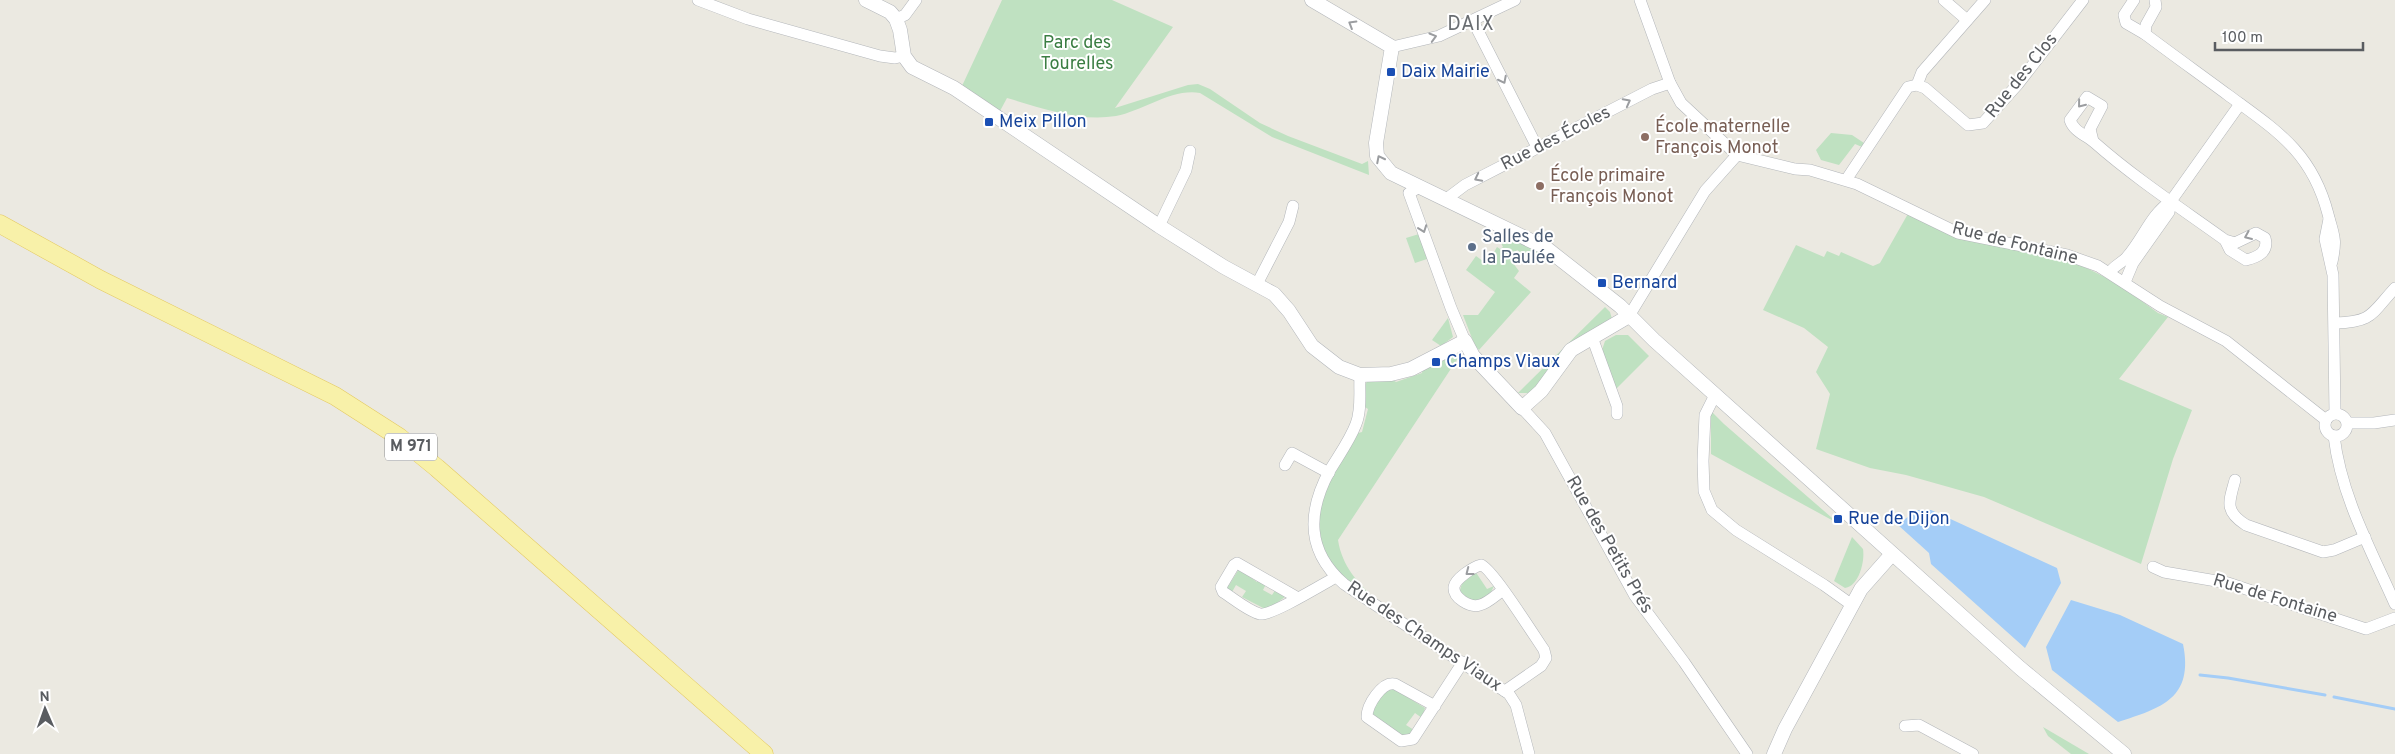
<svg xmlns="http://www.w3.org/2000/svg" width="2395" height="754" font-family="Overpass,sans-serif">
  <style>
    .green { fill: #bfe1c1 }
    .water { fill: #a4cdf7 }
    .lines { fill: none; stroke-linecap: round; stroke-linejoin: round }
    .stream { stroke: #a4cdf7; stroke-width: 3 }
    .minor-casing { stroke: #b3b6ba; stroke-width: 12 }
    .tertiary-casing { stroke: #b3b6ba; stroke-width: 15 }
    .primary-casing { stroke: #e4c960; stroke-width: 19 }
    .minor { stroke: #fff; stroke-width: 11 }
    .tertiary { stroke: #fff; stroke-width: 14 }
    .primary { stroke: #f8f1a9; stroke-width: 18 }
    .oneway { stroke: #9b9da0 }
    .transit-dot { fill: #1a4fb4; stroke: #fff; stroke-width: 2 }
    .education-dot { fill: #8d6e63; stroke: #fff; stroke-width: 2 }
    .service-dot { fill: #5c6f8a; stroke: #fff; stroke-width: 2 }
    .labels { text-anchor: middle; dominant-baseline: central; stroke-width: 4; stroke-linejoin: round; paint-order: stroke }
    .shield { fill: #fff; stroke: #8b8d90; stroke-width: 1 }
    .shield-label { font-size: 16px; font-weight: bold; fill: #595c60 }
    .park-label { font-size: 18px; fill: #3b7e43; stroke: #fff }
    .transit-label { font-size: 18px; fill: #164399; stroke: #fff; text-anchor: start }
    .street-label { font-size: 18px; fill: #595c60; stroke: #fff }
    .education-label { font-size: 18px; fill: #785e54; stroke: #fff; text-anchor: start }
    .service-label { font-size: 18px; fill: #4e5e75; stroke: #fff; text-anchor: start }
    .quarter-label { font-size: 20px; letter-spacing: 1px; fill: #6a6e72; stroke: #fff }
  </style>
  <rect width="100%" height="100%" fill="#ebe9e1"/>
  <g class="green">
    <path d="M1002 0H1112L1173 27 1115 108 1188 85 1198 84 1210 89 1260 123 1288 136 1362 164 1368 161 1369 175 1272 137 1200 93C1172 88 1143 111 1116 116 1079 122 1042 108 1007 98L1000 111 962 86Z"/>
    <path d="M1831 133 1852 135 1864 143 1862 147 1855 144 1839 165 1821 160 1816 150Z"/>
    <path d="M1909 212C1951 237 2004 241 2051 255 2095 268 2122 286 2158 313L2168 317 2119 379 2192 410 2173 459 2141 564 1984 497 1906 475 1870 468 1816 449 1830 394 1816 372 1828 347 1804 328 1763 310 1796 245 1824 257 1827 251 1839 256 1841 252 1873 266 1880 263Z"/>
    <path d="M1419 234 1427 259 1415 263 1406 238Z"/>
    <path d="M1512 239 1536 250 1549 262 1548 264 1537 255 1533 261 1517 250 1510 259 1519 271 1514 278 1531 292 1479 350 1475 346 1463 315H1478L1495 292 1466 270 1476 256 1487 264 1497 247 1500 249 1503 247 1501 243 1503 240 1510 243Z"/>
    <path d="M1605 307 1610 312 1612 319 1530 393H1518Z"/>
    <path d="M1448 318 1453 337 1441 346 1432 340Z"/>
    <path d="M1616 335H1628L1649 356 1616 389 1602 350 1605 341Z"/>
    <path d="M1454 353 1461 354 1465 357 1458 358 1338 540C1342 566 1358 584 1377 600 1367 594 1357 588 1348 581 1321 561 1311 521 1325 490 1334 471 1347 452 1358 433L1362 432 1368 409 1365 407V384L1367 382 1393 380 1396 382 1422 373 1423 369Z"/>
    <path d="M1711 411 1724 424 1839 524 1711 454Z"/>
    <path d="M1852 537 1863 549C1865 561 1859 586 1845 588L1834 581Z"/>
    <path d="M1239 569 1257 582 1259 579 1266 584 1263 590 1272 595 1276 589 1285 597 1267 610 1242 597 1246 591 1236 585 1232 592 1227 590 1226 584 1229 585Z"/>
    <path d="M1475 571 1487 589 1494 586 1489 596 1475 602 1460 593C1460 582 1467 578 1475 571Z"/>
    <path d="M1391 687 1425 708 1422 718 1415 713 1406 725 1414 730 1413 734 1404 737 1373 715C1373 706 1383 692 1391 687Z"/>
    <path d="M2043 727 2089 754H2071L2048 736Z"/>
  </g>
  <g class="water">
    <path d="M1916 510H1931L2057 568 2061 583 2025 648 1931 564 1929 553 1898 525Z"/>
    <path d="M2071 600 2120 615 2183 644C2194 698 2162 708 2118 722L2052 670 2046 647Z"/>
  </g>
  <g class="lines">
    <g class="stream">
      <path d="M2200 675 2228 678 2325 695"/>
      <path d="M2334 697 2395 709"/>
    </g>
    <defs>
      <g id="minor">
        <path d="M698 0 748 19 880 56 895 58 904 56"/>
        <path d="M1640 0 1670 83 1681 103 1737 155 1795 169 1810 170 1857 184 1958 233 2067 255 2098 266 2160 306 2226 341 2326 420"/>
        <path d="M1944 0 1967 20"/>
        <path d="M2134 0 2124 15 2126 23 2145 34C2173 55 2201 75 2228 95 2277 131 2312 152 2328 214 2334 237 2337 238 2332 262"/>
        <path d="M896 19 905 15 916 0"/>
        <path d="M1473 21 1537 147"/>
        <path d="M2145 34 2146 25 2156 7 2155 0"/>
        <path d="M1392 47 1439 36 1515 0"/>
        <path d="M1917 85 1922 72 1985 0"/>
        <path d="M2093 141 2090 129 2102 106 2087 97 2070 120C2074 132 2086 135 2095 143 2136 179 2182 209 2225 240L2235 243 2256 233 2265 238C2269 252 2258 257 2246 260L2230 250 2225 240"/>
        <path d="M1846 180 1908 87 1917 85 1925 88 1968 125 1983 123 2018 84 2083 0"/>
        <path d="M1418 188 1409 193 1451 308 1465 341"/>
        <path d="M1447 201 1449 197 1465 185 1652 89 1670 83"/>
        <path d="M2329 219 2325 239 2333 275 2335 413"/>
        <path d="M1159 226 1186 170 1190 151"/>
        <path d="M2110 272C2115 265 2122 263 2127 257 2143 239 2151 214 2171 201L2240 104"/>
        <path d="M2125 282 2133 263 2169 212 2171 201"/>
        <path d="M1257 284 1289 222 1293 206"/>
        <path d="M1629 316 1705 191 1737 155"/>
        <path d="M2335 323C2373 322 2371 314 2395 288"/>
        <path d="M1592 337 1617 406V414"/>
        <path d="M1360 375C1359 391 1362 409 1356 424 1350 440 1339 455 1330 470 1307 512 1306 551 1344 584L1509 694 1516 705 1529 754"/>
        <path d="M1715 395 1705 415 1703 461 1704 491 1712 510 1736 530 1824 585 1852 605"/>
        <path d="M1522 408 1545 433 1635 596 1684 662 1747 754"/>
        <circle cx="2336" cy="425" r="11"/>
        <path d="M2348 423H2374L2395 420"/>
        <path d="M2334 436C2341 496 2371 550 2395 604"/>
        <path d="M1285 465 1292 453 1329 473"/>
        <path d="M2235 480C2229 502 2224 511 2246 525L2323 552 2334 550 2365 537"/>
        <path d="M2153 567 2164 572 2228 583 2366 629 2395 618"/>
        <path d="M1503 590C1496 595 1488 603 1480 605 1470 608 1453 598 1454 587 1455 579 1473 567 1481 565 1491 567 1535 637 1544 650L1546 658 1541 666 1505 691"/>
        <path d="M1298 598 1237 563 1234 565 1221 587 1223 592C1233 598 1248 611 1260 614 1271 616 1323 584 1336 577"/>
        <path d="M1435 706 1395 684C1382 681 1367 705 1367 717L1401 741 1413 739 1463 662"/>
        <path d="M1905 726 1919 725 1973 754"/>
      </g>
      <g id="tertiary">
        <path d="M866 0 890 12 896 19 900 30 904 56 912 67 954 88 1159 226 1224 267 1274 294 1289 311 1312 346 1339 367 1360 375 1391 374 1411 369 1465 341 1473 356 1522 408 1541 391 1571 350 1629 316"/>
        <path d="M1312 0 1392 47 1376 143 1377 156 1391 173 1546 248 1620 306 1654 340 2020 668 2124 754"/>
        <path d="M1774 754 1785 729 1861 589 1892 554"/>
      </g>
      <path id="primary" d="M0 224 101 280 335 396 399 437 437 468 764 754"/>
    </defs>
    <use href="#minor" class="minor-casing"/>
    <use href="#tertiary" class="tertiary-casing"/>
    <use href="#primary" class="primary-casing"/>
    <use href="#minor" class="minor"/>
    <use href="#tertiary" class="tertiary"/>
    <use href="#primary" class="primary"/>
  </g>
  <defs><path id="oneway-chevron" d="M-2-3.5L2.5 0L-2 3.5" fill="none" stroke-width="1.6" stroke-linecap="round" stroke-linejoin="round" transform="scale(1.25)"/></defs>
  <g class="oneway">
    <use href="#oneway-chevron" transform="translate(1352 24) rotate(-149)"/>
    <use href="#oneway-chevron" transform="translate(1433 37) rotate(-16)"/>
    <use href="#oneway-chevron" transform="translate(1503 80) rotate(63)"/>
    <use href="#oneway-chevron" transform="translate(1627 102) rotate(-28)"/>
    <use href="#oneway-chevron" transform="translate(2081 104) rotate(129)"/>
    <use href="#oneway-chevron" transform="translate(1380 159) rotate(-117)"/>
    <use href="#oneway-chevron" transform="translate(1478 178) rotate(153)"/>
    <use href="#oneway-chevron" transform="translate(1423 229) rotate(70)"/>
    <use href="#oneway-chevron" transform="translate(2248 236) rotate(157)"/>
    <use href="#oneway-chevron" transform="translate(1469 572) rotate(142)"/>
  </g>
  <g class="transit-dot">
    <rect x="1386" y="67" width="10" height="10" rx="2.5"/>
    <rect x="984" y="117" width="10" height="10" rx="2.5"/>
    <rect x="1597" y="278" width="10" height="10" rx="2.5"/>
    <rect x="1431" y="357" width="10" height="10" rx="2.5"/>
    <rect x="1833" y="514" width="10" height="10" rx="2.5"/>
  </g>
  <g class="education-dot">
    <circle cx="1645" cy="137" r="5"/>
    <circle cx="1540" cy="186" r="5"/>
  </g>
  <circle class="service-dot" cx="1472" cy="247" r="5"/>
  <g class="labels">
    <rect class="shield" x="385" y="433.5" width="52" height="27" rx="4"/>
    <g class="shield-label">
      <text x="411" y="447">M 971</text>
    </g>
    <g class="park-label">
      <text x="1077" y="43">Parc des<tspan x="1077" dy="21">Tourelles</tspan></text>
    </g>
    <g class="transit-label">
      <text x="1401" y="72">Daix Mairie</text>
      <text x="999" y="122">Meix Pillon</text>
      <text x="1612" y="283">Bernard</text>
      <text x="1446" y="362">Champs Viaux</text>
      <text x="1848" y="519">Rue de Dijon</text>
    </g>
    <g class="street-label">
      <text transform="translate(2022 76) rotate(-51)">Rue des Clos</text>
      <text transform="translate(1556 139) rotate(-27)">Rue des Écoles</text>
      <text transform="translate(2015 244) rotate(14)">Rue de Fontaine</text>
      <text transform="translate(1609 545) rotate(60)">Rue des Petits Prés</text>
      <text transform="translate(2275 599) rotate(17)">Rue de Fontaine</text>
      <text transform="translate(1424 637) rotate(34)">Rue des Champs Viaux</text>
    </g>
    <g class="education-label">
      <text x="1655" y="127">École maternelle<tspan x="1655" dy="21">François Monot</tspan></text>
      <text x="1550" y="176">École primaire<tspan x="1550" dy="21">François Monot</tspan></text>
    </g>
    <g class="service-label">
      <text x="1482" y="237">Salles de<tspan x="1482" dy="21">la Paulée</tspan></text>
    </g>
    <g class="quarter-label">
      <text x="1471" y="25">DAIX</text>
    </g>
  </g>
  <g transform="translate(45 709) rotate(358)" stroke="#ffffff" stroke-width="4" paint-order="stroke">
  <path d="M0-4L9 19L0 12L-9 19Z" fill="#595c60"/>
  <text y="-8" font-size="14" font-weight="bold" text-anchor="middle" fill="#595c60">N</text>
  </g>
  <path d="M2215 42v8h148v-8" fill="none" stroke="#595c60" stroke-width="2.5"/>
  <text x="2222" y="42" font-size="15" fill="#595c60" stroke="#ffffff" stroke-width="4" paint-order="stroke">100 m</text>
</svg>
